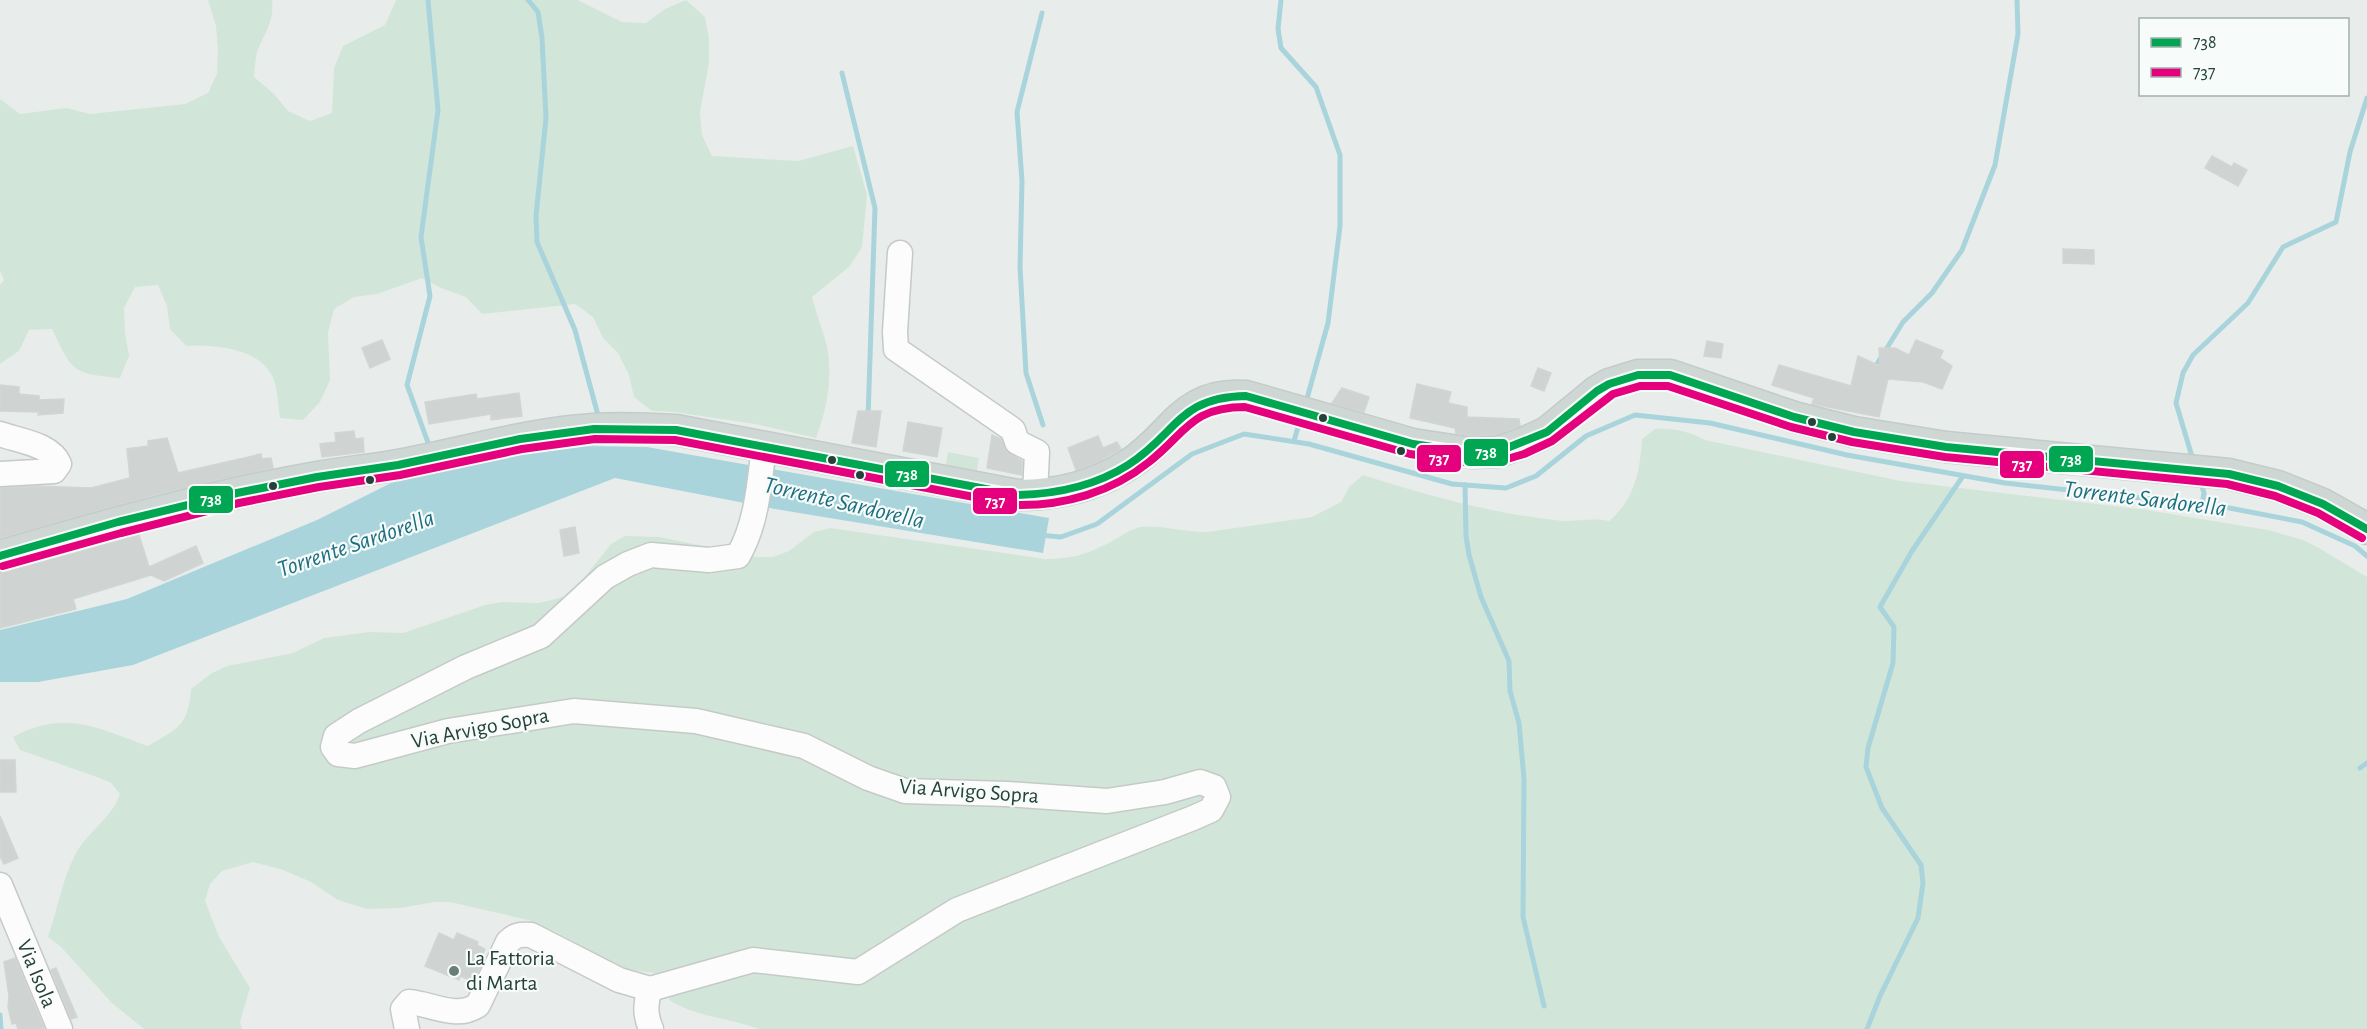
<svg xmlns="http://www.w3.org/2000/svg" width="2367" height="1029" font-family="'Alegreya Sans',sans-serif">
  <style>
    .green { fill: #d1e6d8 }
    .water { fill: #a9d4db }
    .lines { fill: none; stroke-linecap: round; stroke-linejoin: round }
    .stream { stroke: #a9d4db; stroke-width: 5 }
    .building { fill: #cfd4d2; stroke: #d1d6d4; stroke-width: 1.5 }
    .minor-casing { stroke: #c5cac8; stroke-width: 27 }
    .major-casing { stroke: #c3ccc9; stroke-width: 33 }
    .minor { stroke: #fcfcfc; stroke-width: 24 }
    .major { stroke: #cfd7d5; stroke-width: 30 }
    .bus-1-casing { stroke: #f7fbf9; stroke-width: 12 }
    .bus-2-casing { stroke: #f7fbf9; stroke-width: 12 }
    .bus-1 { stroke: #00a651; stroke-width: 8 }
    .bus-2 { stroke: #e5007d; stroke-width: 8 }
    .bus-dot { fill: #24423a; stroke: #f7fbf9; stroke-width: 2 }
    .poi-dot { fill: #697e78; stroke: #f7fbf9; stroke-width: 2 }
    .labels { text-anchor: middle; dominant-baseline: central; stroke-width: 4.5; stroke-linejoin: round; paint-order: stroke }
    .street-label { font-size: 22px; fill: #24423a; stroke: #f7fbf9 }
    .poi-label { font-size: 22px; fill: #24423a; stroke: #f7fbf9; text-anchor: start }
    .water-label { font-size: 24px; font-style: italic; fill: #1c6f80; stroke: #f7fbf9 }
    .line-badge { stroke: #f7fbf9; stroke-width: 2 }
    .badge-label { font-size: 16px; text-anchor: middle; font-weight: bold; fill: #fff }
  </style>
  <rect width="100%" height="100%" fill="#e8edeb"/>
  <g class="green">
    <path d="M208 0H272C275 20 264 34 257 52 255 60 255 69 254 77L273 93 288 111 310 121 332 113 334 68 343 46 385 25 396 0H578L622 22 646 23 665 9 686 0 705 17 709 39V63L700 112 702 135 712 156 798 161 853 146 867 195 862 247 849 267 812 297C816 314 823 330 827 346 833 377 827 409 816 438L755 424 674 412 652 411 634 397 629 375 618 353 603 338 593 317 575 304 482 314 466 297 441 288 422 278 377 294 354 297 334 309 328 333 330 380 320 402 303 420 280 418C278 405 278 384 270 372 253 347 213 345 186 346L170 329 167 306 158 285 135 287 124 308 125 332 129 356 120 378C72 374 72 371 52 329L29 330 19 351 0 364V285L4 280 0 271V99L20 114 67 108 90 114 185 104 208 93 217 74 218 49 216 26Z"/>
    <path d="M1655 429C1674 428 1688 431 1705 440L1901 481 2147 510 2268 530 2303 540 2319 548 2367 577V1029H758C727 1017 698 1018 669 1000L671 979 661 974 624 969 556 932 528 920 450 902H434L401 908 367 909 338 900 311 882 283 870 253 862 222 871 210 884 205 901 219 937 250 988 240 1022 242 1029H144L112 1003 60 946 48 937C57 911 62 881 74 857 86 832 111 820 120 794L111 783 97 777 20 750 13 737C66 709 96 728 148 746 178 728 188 727 191 689L212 673 227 666 293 653 324 638 369 632 403 633 485 605 502 602 538 603 556 599 571 594 611 544 625 536 659 537 757 557H773L789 551 814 532 830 528 1045 559C1075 559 1090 553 1116 539 1122 535 1130 530 1137 528 1154 523 1186 533 1207 532L1312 517 1341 502 1350 486 1363 475C1426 495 1490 513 1555 520 1574 523 1588 517 1609 521 1635 499 1640 471 1642 439Z"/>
    <path d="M948 452 979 458 976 475 945 468Z"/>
  </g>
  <path class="water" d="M584 446 647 447 1049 518 1043 553 775 509 615 478 133 665 38 682H0V630L127 599 317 520 391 483 513 456Z"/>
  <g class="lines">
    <g class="stream">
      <path d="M428 0 438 110 421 237 430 296 407 385 430 448"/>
      <path d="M528 0 538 12 542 38 546 118 536 216 537 242 575 330 599 419"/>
      <path d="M1281 0 1278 29 1281 48 1316 87 1340 155V226L1328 323 1306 402"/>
      <path d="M1042 13 1017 112 1022 181 1020 267 1026 373 1043 425"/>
      <path d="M842 73 875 208 868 418"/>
      <path d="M1874 369 1903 322 1932 293 1962 250 1995 165 2018 34 2017 0"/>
      <path d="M1294 441 1300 420"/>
      <path d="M2193 460 2176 403 2183 373 2193 355 2248 303 2283 247 2336 222 2350 152 2367 98"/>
      <path d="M2200 480 2204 493 2202 505"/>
      <path d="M1465 485 1466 536 1469 555 1481 597 1509 661 1510 691 1519 723 1524 779 1523 917 1544 1006"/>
      <path d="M1039 535 1061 537 1097 524 1192 454 1244 434 1309 444 1452 484 1506 488 1536 476 1586 436 1635 415 1710 423 1847 455 2005 483 2224 507 2302 522 2355 546 2367 556"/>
      <path d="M2360 768 2367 763"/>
      <path d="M0 1015 1 1029"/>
      <path d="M1867 1029 1880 996 1918 918 1923 883 1921 865 1882 808 1866 767 1868 748 1893 663 1894 627 1880 607 1912 551 1963 476"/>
    </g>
  </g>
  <g class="building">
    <path d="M2212 156 2232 167 2234 163 2247 170 2238 186 2205 168Z"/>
    <path d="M2063 249 2094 250V264L2063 263Z"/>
    <path d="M382 340 390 359 370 368 362 348Z"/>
    <path d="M1916 340 1943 351 1940 358 1952 366 1942 389 1923 382 1888 379 1879 417 1812 404 1814 398 1772 385 1779 365 1851 386 1858 356 1880 366 1879 348H1895L1909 355Z"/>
    <path d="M1707 341 1723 344 1721 358 1704 356Z"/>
    <path d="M1538 368 1551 373 1544 391 1531 386Z"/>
    <path d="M1417 384 1451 392 1448 403 1467 407V417L1519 419 1520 426 1494 435 1472 436 1456 433 1455 428 1410 418Z"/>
    <path d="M0 385 19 387V394L39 396V400L64 399 63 413 38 415 39 412 0 411Z"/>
    <path d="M1342 388 1369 397 1364 412 1332 403Z"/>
    <path d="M519 393 522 416 491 420V414L429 424 425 402 476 394 477 399Z"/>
    <path d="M858 411H881L876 447 852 443Z"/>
    <path d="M908 422 942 428 937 457 903 451Z"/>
    <path d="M354 431 355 439 363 438 364 452 322 457 320 444 336 442 335 433Z"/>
    <path d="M992 435 1001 439 1007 452 1022 461V475L987 468Z"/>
    <path d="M1098 436 1103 448 1117 442 1121 449 1096 463 1076 470 1068 448Z"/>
    <path d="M167 438 178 473 261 454 262 459 271 458 273 468 154 495 0 538V488L36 486 91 488 130 478 127 449 148 446V441Z"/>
    <path d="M575 527 579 553 564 556 560 530Z"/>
    <path d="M139 535 149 567 196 546 203 563 164 581 151 575 73 599 76 609 0 628V573Z"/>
    <path d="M0 760H15L16 792H0Z"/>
    <path d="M0 816 18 858 4 864 0 856Z"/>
    <path d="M439 933 454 940 457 933 478 942 477 945 485 949 480 962 482 963 473 982 460 976 459 980 425 966Z"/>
    <path d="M15 958 44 1028 18 1029 16 1023 12 1024 8 1007 9 996 4 962Z"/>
    <path d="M56 968 77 1017 71 1019 51 970Z"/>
  </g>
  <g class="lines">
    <defs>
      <g id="minor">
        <path d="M900 253 895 332 896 349 1013 430 1017 442 1037 452 1035 495"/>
        <path d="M0 434C19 441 51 444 59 464L54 471 0 474"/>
        <path id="s1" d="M0 885 60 1029"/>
        <path d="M650 989 753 960 858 972 957 910 1193 818 1211 810 1218 797 1214 787 1200 782 1165 792 1107 801 1007 794 905 791 868 778 804 746 696 721 574 711 448 731 355 756 338 754 333 747 336 736 359 721 466 667 541 636 605 577 628 564 651 555 709 560 738 556C757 523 759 485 764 447"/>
        <path d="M650 989C645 1004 645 1015 651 1029"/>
        <path d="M407 1029 403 1009 409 1002C433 1004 456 1020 478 1005L508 942C515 935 520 934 531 935L619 980 650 989"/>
      </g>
      <path id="major" d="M0 556C105 525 210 496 317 477 344 472 371 470 398 465 463 453 528 433 594 429 622 427 648 429 676 430L1018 495C1057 495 1095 486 1128 465 1174 436 1182 391 1246 396L1413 444 1472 453 1497 452 1521 444 1547 432 1597 391 1609 384 1638 375H1670L1794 417 1854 432 1946 447 2229 474 2278 486 2323 504 2367 529"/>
    </defs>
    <use href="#minor" class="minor-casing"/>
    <use href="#major" class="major-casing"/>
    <use href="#minor" class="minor"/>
    <use href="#major" class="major"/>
    <defs>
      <path id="bus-1" d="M0 556 118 522 237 493 317 477 398 465 520 439 594 429 676 430 1018 495C1056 494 1095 486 1128 465 1177 434 1178 397 1246 396L1413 444 1472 453 1497 452 1547 432 1597 391 1609 384 1638 375H1670L1794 417 1854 432 1946 447 2229 474 2278 486 2323 504 2367 529"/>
      <path id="bus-2" d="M3 566 121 533 239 503 319 487 400 475 522 449 595 439 675 440 1016 505C1064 506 1112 492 1149 462 1186 433 1191 407 1245 407L1410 454 1471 463 1497 462 1524 454 1552 441 1613 394 1640 386H1668L1791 427 1852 442 1945 457 2227 484 2275 496 2318 513 2362 538"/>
    </defs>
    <use href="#bus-1" class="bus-1-casing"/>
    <use href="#bus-2" class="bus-2-casing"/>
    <use href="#bus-1" class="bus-1"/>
    <use href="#bus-2" class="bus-2"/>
  </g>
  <g class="bus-dot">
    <circle cx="1323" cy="418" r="5"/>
    <circle cx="1812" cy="422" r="5"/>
    <circle cx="1832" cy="437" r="5"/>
    <circle cx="1401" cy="451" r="5"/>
    <circle cx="832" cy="460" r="5"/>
    <circle cx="860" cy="475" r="5"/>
    <circle cx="370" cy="480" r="5"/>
    <circle cx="273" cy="486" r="5"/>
  </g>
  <circle class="poi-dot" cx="454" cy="971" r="6"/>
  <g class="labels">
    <g class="street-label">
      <text transform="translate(480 728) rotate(-11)">Via Arvigo Sopra</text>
      <text transform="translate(969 791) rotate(4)">Via Arvigo Sopra</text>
      <text stroke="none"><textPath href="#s1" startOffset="96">Via Isola</textPath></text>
    </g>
    <g class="poi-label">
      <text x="466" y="958">La Fattoria<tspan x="466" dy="25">di Marta</tspan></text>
    </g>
    <g class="water-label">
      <text transform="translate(2145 499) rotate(7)">Torrente Sardorella</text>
      <text transform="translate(844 503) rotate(13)">Torrente Sardorella</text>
      <text transform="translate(356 544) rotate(-19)">Torrente Sardorella</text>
    </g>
  </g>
  <g class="line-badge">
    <rect x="1463" y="438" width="46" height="29" rx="6" fill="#00a651"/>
    <rect x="1416" y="444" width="46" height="29" rx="6" fill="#e5007d"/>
    <rect x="2048" y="445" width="46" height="28" rx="6" fill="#00a651"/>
    <rect x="1999" y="450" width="46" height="29" rx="6" fill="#e5007d"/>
    <rect x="884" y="460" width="46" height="28" rx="6" fill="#00a651"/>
    <rect x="188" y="485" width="46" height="29" rx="6" fill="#00a651"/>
    <rect x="972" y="487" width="46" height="28" rx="6" fill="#e5007d"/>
  </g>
  <g class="badge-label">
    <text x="1486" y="458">738</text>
    <text x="1439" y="464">737</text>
    <text x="2071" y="465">738</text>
    <text x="2022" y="470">737</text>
    <text x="907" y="480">738</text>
    <text x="211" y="505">738</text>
    <text x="995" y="507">737</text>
  </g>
  <rect x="2139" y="18" width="210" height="78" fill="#f7fbf9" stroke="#a3b1ad" stroke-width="1.5"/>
  <rect x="2151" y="38" width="30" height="9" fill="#00a651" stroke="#a3b1ad" stroke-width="1.5"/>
  <text x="2193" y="48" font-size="18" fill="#24423a">738</text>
  <rect x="2151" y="68" width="30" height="9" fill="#e5007d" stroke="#a3b1ad" stroke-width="1.5"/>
  <text x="2193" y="78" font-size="18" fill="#24423a">737</text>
</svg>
